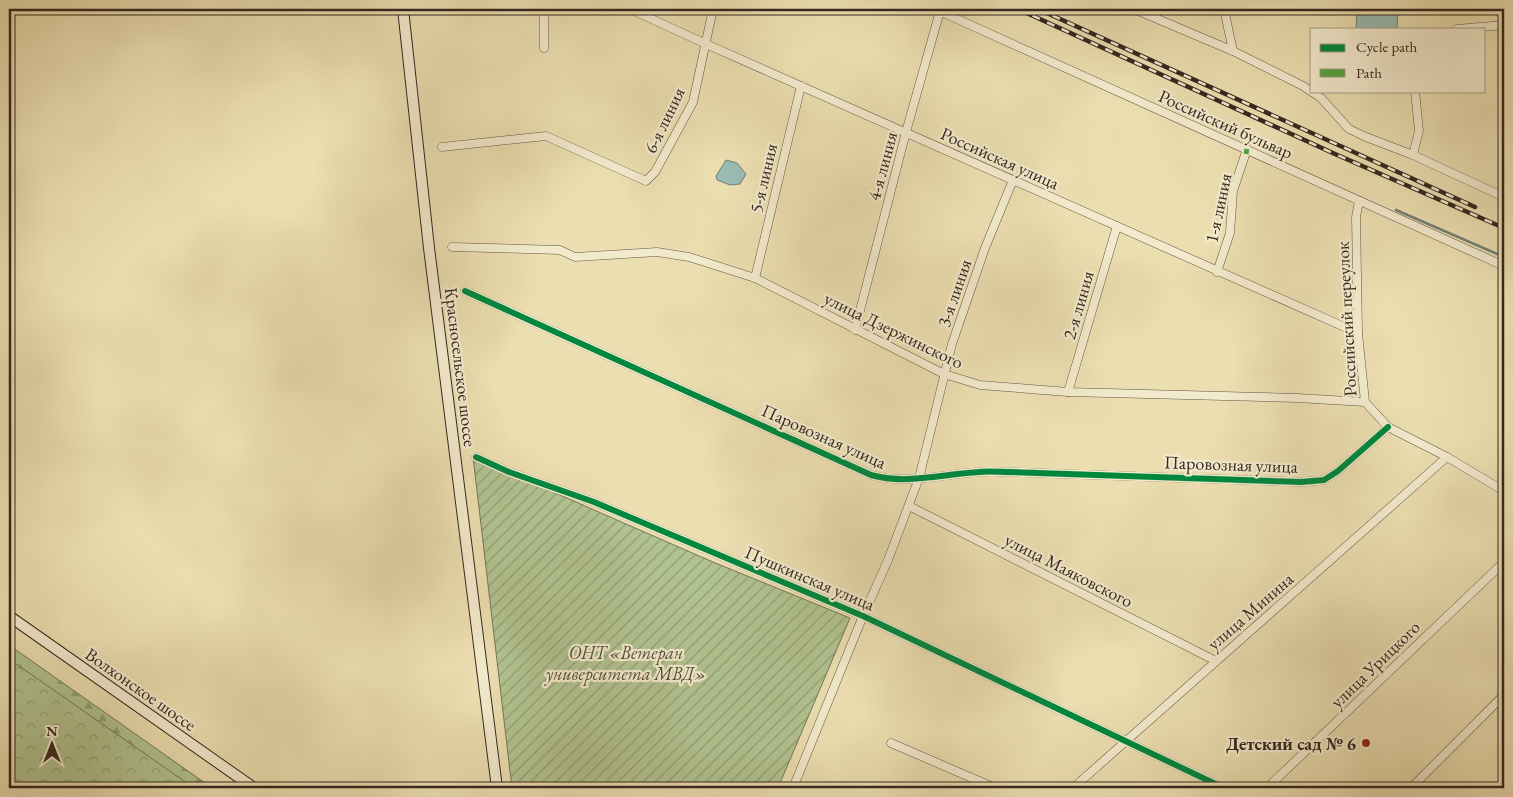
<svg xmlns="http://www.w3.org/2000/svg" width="1513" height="797" font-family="'EB Garamond',serif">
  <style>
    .forest { fill: url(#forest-firs); stroke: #737557 }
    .park { fill: url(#park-crowns); stroke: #737557 }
    .garden { fill: url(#garden-furrows); stroke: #737557 }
    .water { fill: #99bbb2; stroke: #718077 }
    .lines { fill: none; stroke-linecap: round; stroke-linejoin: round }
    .stream { stroke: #718077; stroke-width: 2.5 }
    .street-casing { stroke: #625642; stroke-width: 9 }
    .secondary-casing { stroke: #35281e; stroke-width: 12 }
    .street { stroke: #f2eacc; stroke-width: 8 }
    .secondary { stroke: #f2eacc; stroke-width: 10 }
    .rail-casing { stroke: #35281e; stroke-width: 4.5 }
    .rail { stroke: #f2eacc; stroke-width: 2.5; stroke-dasharray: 8; stroke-linecap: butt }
    .quiet { stroke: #53a341; stroke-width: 5; stroke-dasharray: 10 5; stroke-linecap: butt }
    .cycleway-casing { stroke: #f2eacc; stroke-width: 9 }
    .cycleway { stroke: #00873e; stroke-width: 6 }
    .poi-dot { fill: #8f2418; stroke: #f2eacc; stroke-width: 2 }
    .labels { text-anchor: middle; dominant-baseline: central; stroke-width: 4.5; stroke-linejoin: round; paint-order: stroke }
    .street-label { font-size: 18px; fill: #35281e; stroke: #f2eacc }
    .park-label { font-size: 18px; font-style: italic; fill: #544e3a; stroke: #f2eacc }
    .poi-label { font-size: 18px; font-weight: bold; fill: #35281e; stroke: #f2eacc; text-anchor: end }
  </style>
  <defs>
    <pattern id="forest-firs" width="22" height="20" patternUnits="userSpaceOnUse" patternTransform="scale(1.25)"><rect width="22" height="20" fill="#b1c290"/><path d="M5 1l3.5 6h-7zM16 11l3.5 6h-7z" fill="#919e75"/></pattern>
    <pattern id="park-crowns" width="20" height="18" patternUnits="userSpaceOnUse" patternTransform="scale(1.25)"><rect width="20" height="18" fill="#b1c290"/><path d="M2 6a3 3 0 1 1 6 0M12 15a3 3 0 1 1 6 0" fill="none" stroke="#919e75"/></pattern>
    <pattern id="garden-furrows" width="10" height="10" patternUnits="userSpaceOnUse" patternTransform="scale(1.25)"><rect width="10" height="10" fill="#b1c290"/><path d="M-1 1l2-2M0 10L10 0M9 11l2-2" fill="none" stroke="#919e75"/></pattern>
  </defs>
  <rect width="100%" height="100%" fill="#ebdeb0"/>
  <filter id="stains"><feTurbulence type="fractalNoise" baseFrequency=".004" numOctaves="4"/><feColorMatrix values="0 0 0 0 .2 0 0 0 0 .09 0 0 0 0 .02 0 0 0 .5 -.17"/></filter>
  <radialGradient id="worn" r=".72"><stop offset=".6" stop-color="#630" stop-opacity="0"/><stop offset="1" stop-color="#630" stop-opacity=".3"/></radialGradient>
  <path class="forest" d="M9 645 212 788H9Z"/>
  <path class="park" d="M9 659 194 788H9Z"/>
  <path class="garden" d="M473 457 713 562 850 618 778 788H512Z"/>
  <g class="water">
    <path d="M1357 9H1398L1397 29H1356Z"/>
    <path d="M726 160 737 163 746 174 740 184 730 185 717 180 716 176Z"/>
  </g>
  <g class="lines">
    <path class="stream" d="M1396 210 1504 257"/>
    <defs>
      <g id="street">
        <path d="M630 9 706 44 1358 333"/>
        <path d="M935 9 1504 266"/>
        <path d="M1134 9 1233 51 1303 86 1321 98 1349 129 1366 137 1413 155 1504 197"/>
        <path d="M1224 9 1233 51"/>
        <path d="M1457 29 1504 25"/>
        <path d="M544 48V9"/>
        <path d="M442 147 546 136 646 181 655 172 693 102 713 9"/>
        <path d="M1413 155 1419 131 1415 91"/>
        <path d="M1359 201 1356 217 1358 333 1365 402 1388 427 1447 457 1504 491"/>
        <path d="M452 247 560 250 575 257 657 252 689 257 755 278 944 374 980 385 1068 392 1297 398 1365 402"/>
        <path d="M1217 272 1230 233 1233 191 1247 149"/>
        <path d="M755 278 801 86"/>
        <path d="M465 291 871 475C906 485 944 474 979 472 989 471 1000 472 1010 472L1301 482 1324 480 1338 471 1388 427"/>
        <path d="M855 330 906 132 940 11"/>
        <path d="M1068 392 1117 226"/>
        <path d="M476 457 509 472 594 502 863 616 1224 788"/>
        <path d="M909 506 1216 661"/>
        <path d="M891 743 995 788"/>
        <path d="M1412 787 1504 695"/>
        <path d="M793 788 863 616 888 560 919 478 952 344 985 248 1013 180"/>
        <path d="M1073 788 1447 457"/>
        <path d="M1267 788 1504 562"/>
      </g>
      <g id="secondary">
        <path d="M403 9 429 248 497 788"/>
        <path d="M9 616 254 788"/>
      </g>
    </defs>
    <use href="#street" class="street-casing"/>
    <use href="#secondary" class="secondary-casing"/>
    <use href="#street" class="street"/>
    <use href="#secondary" class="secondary"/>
    <defs>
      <g id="rail">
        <path d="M1018 9 1335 154 1504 228"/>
        <path d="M1038 9 1475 207"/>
      </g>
    </defs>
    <use href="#rail" class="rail-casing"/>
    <use href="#rail" class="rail"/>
    <g class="quiet">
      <path d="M939 15 940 11"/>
      <path d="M1246 154 1247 149"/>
    </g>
    <defs>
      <g id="cycleway">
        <path d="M465 291 871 475C906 485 944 474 979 472 989 471 1000 472 1010 472L1301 482 1324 480 1338 471 1388 427"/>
        <path d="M476 457 509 472 594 502 863 616 1224 788"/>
      </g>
    </defs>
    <use href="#cycleway" class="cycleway-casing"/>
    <use href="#cycleway" class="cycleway"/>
  </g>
  <circle class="poi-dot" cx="1366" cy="743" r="5"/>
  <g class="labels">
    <g class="street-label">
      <text transform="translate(664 120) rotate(-64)">6-я линия</text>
      <text transform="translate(1226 124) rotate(24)">Российский бульвар</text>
      <text transform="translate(1000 158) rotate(24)">Российская улица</text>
      <text transform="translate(882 166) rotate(-75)">4-я линия</text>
      <text transform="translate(763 178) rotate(-77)">5-я линия</text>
      <text transform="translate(1218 208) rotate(-78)">1-я линия</text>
      <text transform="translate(954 293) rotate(-71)">3-я линия</text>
      <text transform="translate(1078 305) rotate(-74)">2-я линия</text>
      <text transform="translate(1346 319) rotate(-93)">Российский переулок</text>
      <text transform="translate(894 330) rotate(26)">улица Дзержинского</text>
      <text transform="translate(461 367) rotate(83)">Красносельское шоссе</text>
      <text transform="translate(824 436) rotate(24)">Паровозная улица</text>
      <text transform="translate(1231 464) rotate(2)">Паровозная улица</text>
      <text transform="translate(1069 570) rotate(27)">улица Маяковского</text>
      <text transform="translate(810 578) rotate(23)">Пушкинская улица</text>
      <text transform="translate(1250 611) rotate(-41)">улица Минина</text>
      <text transform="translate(1375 664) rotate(-44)">улица Урицкого</text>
      <text transform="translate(141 689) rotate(35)">Волхонское шоссе</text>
    </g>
    <g class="park-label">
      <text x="626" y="652">ОНТ «Ветеран<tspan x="626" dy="21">университета МВД»</tspan></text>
    </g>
    <g class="poi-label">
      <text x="1356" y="743">Детский сад № 6</text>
    </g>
  </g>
  <rect width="1513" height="797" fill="none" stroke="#ebdeb0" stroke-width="30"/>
  <rect x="10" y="10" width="1493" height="777" fill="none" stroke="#35281e" stroke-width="2.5"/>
  <rect x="15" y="15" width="1483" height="767" fill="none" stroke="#35281e"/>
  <rect x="1310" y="28" width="175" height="65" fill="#f2eacc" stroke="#a69c86"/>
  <rect x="1320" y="44" width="25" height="8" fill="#00873e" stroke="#a69c86"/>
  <text x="1356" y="52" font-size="15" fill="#35281e">Cycle path</text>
  <rect x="1320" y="69" width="25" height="8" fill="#53a341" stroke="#a69c86"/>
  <text x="1356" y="78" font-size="15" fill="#35281e">Path</text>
  <g transform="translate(52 744)" stroke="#f2eacc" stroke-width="4" paint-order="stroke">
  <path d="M0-4L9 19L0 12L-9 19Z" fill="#35281e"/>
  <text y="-8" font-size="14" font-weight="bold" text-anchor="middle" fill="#35281e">N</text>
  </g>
  <rect width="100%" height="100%" filter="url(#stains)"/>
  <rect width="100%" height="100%" fill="url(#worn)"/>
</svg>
